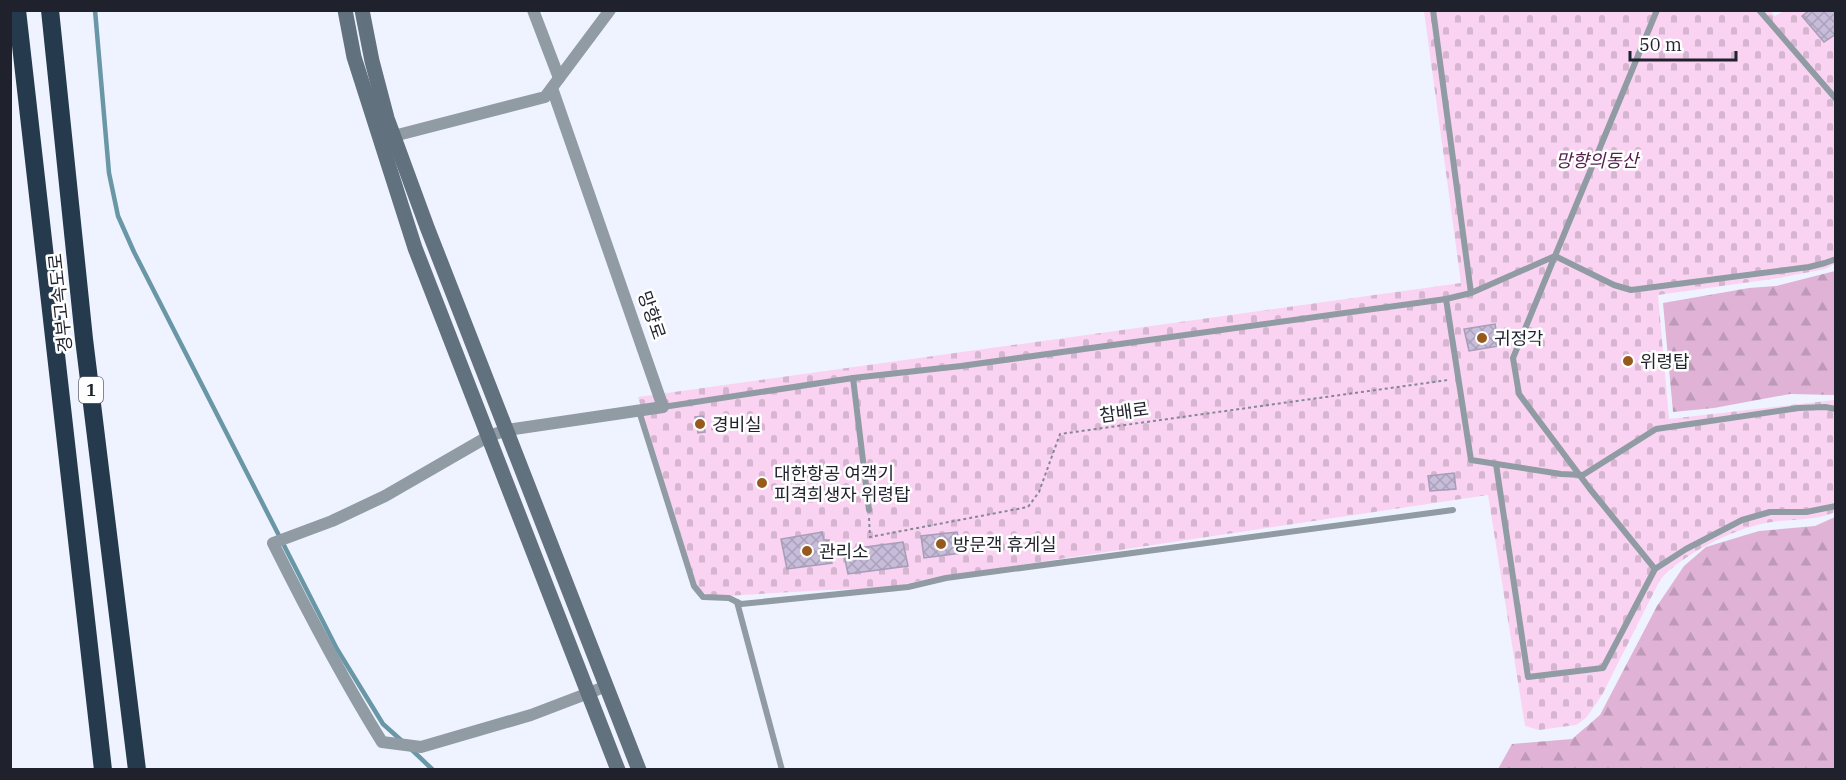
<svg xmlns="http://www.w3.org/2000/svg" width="1846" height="780" font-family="'IBM Plex Serif','Noto Sans KR',serif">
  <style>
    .forest { fill: url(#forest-firs) }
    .cemetery { fill: url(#cemetery-stones) }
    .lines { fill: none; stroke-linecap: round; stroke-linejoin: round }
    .stream { stroke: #6997a6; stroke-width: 4.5 }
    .building { fill: url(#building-cross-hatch); stroke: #a89cb8; stroke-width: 1.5 }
    .path { stroke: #858793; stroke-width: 2; stroke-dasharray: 3 3; stroke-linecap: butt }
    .lane { stroke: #909ba4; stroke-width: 6 }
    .street { stroke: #909ba4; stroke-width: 12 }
    .secondary { stroke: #61717e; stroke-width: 15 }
    .highway { stroke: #253a4c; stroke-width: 18 }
    .poi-dot { fill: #975a1d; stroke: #fff; stroke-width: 2 }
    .labels { text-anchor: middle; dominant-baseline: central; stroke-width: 5; stroke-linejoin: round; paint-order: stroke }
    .shield { fill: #fff; stroke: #62646b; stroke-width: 1.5 }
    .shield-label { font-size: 16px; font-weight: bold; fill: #1f212c }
    .park-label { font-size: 18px; font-style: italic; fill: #55204e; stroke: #fff }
    .street-label { font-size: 18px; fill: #1f212c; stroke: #fff }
    .poi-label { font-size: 18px; fill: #1f212c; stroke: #fff; text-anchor: start }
  </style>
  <defs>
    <pattern id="forest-firs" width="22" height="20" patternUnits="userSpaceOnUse" patternTransform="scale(1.5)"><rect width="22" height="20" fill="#dfb2d6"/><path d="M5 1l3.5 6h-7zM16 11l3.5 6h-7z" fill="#bf99b8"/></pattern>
    <pattern id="cemetery-stones" width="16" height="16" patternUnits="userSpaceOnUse" patternTransform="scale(1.5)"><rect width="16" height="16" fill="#fad3f2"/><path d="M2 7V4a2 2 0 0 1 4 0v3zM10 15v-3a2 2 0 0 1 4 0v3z" fill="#d6b5d0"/></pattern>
    <pattern id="building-cross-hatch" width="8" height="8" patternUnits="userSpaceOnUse" patternTransform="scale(1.5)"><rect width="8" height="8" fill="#c7bcd9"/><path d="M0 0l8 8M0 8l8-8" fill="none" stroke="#aaa1ba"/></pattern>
  </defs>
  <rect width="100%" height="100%" fill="#eff3ff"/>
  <g class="forest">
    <path d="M1835 271V395L1790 394 1714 408 1673 412 1663 303 1749 288 1776 286Z"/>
    <path d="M1835 517V769H1498L1512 744 1572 739 1600 715 1657 606 1684 566 1706 547 1759 531 1815 526Z"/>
  </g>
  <path class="cemetery" d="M1770 10 1775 16 1783 11H1835V264L1825 269 1779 278 1658 295 1669 419 1835 400V512C1813 522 1790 518 1766 523 1733 529 1681 555 1660 580L1602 695 1586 718 1576 725 1539 730 1525 726 1488 495 932 578 883 589 827 590 726 596 708 595 701 591 697 586 638 397 1461 283 1424 11Z"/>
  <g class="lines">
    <g class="stream">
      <path d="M95 10 109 173 118 216 134 252 337 649 383 724 402 741"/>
      <path d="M411 749 433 770"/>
    </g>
  </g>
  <g class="building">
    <path d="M1810 10H1836V34L1824 42 1802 16Z"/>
    <path d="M1495 324 1499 346 1469 351 1464 329Z"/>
    <path d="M703 416 705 432 698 433 695 417Z"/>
    <path d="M1454 473 1456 489 1430 491 1428 476Z"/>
    <path d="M822 532 824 540H829L832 563 787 569 781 539Z"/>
    <path d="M957 532 961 553 924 558 921 536Z"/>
    <path d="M903 542 908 566 848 574 843 550Z"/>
  </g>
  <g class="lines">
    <path class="path" d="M869 518 870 537 1028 507 1039 492 1060 434 1448 380"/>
    <g class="lane">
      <path d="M1433 10 1471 293"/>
      <path d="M1759 10 1836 99"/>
      <path d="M1446 299 1471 460 1561 474 1583 475 1656 429 1799 408 1825 407 1836 409"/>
      <path d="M853 378 869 510"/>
      <path d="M663 407 853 378 961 366 1446 299 1471 293 1555 256 1657 10"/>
      <path d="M639 411 694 586 703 597 729 598 741 604 908 587 946 578 1453 510"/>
      <path d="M1496 464 1528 677 1603 668 1655 569 1686 549 1742 520 1770 512H1806L1836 506"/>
      <path d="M1655 569 1590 489 1519 394 1513 358 1555 256 1614 285 1631 290 1809 267 1825 263 1836 259"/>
      <path d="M737 602 782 770"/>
    </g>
    <g class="street">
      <path d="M533 10 559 78"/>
      <path d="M552 88 663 407 507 430 489 436 385 496 332 521 273 543C307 611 342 678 382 742L421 747 531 715 607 686"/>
      <path d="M386 138 545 97 610 10"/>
    </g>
    <g class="secondary">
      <path d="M345 10 354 57 415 248 618 770"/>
      <path d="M362 10 372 61 387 118 427 227 639 770"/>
    </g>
    <g class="highway">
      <path d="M17 10 103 770"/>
      <path d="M50 10 84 339 137 770"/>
    </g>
  </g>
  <g class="poi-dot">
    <circle cx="1482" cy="338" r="6"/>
    <circle cx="1628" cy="361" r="6"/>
    <circle cx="700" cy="424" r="6"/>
    <circle cx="762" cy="483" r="6"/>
    <circle cx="941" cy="544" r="6"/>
    <circle cx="807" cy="551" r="6"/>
  </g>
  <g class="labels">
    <rect class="shield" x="79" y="377" width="24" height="26" rx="4.5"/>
    <g class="shield-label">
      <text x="91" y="390">1</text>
    </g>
    <g class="park-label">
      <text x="1597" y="160">망향의동산</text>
    </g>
    <g class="street-label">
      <text transform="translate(60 303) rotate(-96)">경부고속도로</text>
      <text transform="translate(652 315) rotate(71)">망향로</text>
      <text transform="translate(1124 412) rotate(-8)">참배로</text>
    </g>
    <g class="poi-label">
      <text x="1494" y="338">귀정각</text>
      <text x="1640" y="361">위령탑</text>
      <text x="712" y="424">경비실</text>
      <text x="774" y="473">대한항공 여객기<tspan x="774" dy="21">피격희생자 위령탑</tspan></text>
      <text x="953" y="544">방문객 휴게실</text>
      <text x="819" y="551">관리소</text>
    </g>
  </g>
  <rect width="1846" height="780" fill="none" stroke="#1f212c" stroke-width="24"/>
  <path d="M1630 51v9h106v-9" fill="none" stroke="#1f212c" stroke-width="3"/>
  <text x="1639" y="51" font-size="18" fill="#1f212c" stroke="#ffffff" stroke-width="4.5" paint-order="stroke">50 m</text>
</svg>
